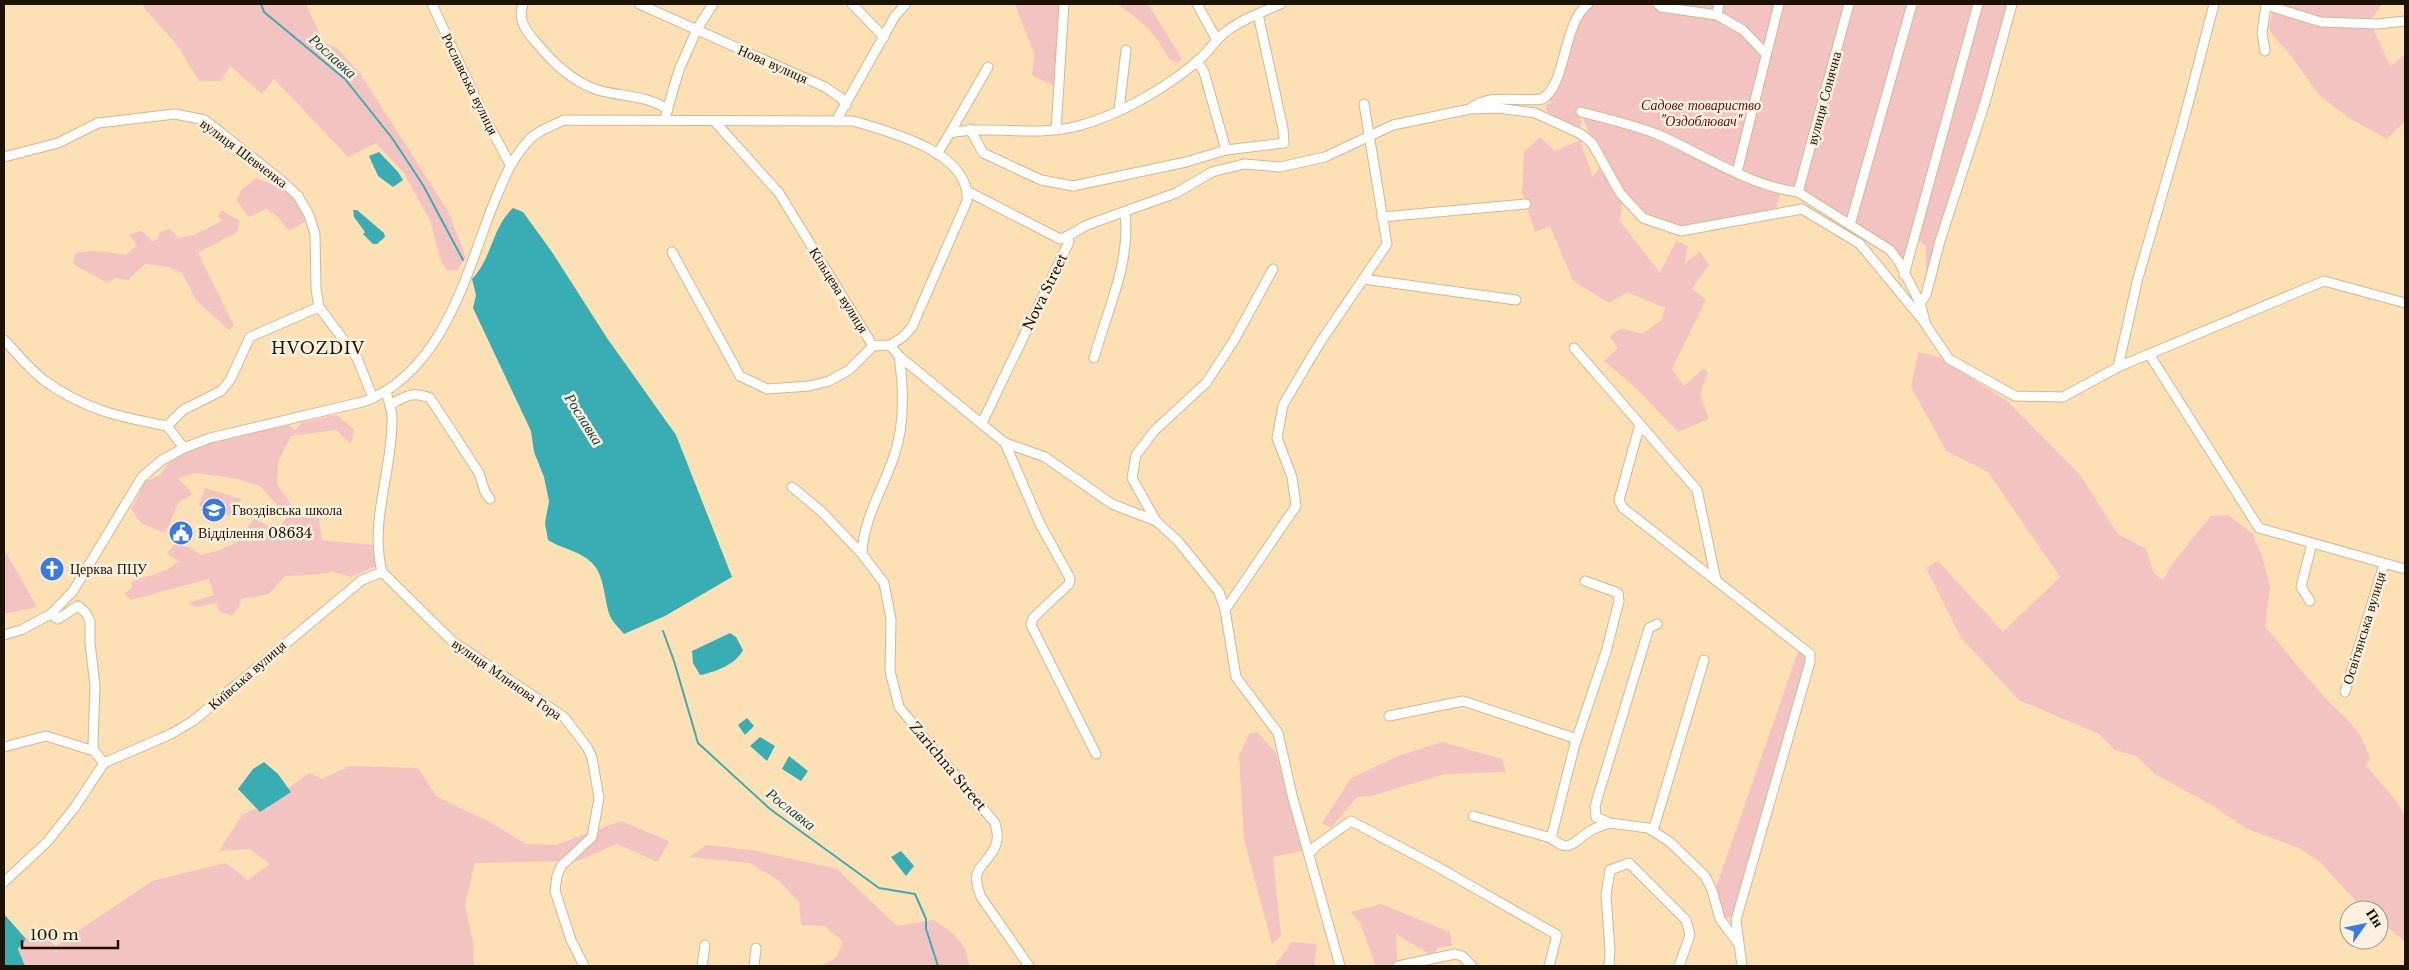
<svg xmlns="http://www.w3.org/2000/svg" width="2409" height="970" font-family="'Libre Baskerville',serif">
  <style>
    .green { fill: #f3c3c2 }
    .water { fill: #38adb3 }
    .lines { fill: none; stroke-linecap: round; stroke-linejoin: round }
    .stream { stroke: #38adb3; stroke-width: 2 }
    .minor-casing { stroke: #d3b88c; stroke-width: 11 }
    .minor { stroke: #fff; stroke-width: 9 }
    .labels { text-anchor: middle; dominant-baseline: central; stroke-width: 5; stroke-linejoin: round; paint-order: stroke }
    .street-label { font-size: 14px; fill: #1d1304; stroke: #fcf1df }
    .park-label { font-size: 14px; font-style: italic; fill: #650c1a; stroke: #fcf1df }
    .poi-label { font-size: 14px; fill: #1d1304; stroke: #fcf1df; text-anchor: start }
    .water-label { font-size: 15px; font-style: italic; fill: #204244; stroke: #fcf1df }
    .quarter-label { font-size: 16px; letter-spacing: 1px; fill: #1d1304; stroke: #fcf1df }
  </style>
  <rect width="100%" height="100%" fill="#fde1b4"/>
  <g class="green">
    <path d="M143 4H306L324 43 336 47 359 72 448 211 466 257 457 270 447 271 440 259 431 223 404 173 376 143 348 157 274 79 262 94 230 66 221 81H199L177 45 144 8Z"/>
    <path d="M1015 4H1059L1054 86 1032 75 1034 54Z"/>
    <path d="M1117 4H1148L1182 59 1177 63 1170 60C1153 31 1145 23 1117 4Z"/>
    <path d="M1584 4H2011L1926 295V246L1914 237 1908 258 1899 262 1890 250 1798 192 1781 190 1775 214 1681 231 1643 218 1620 193 1592 143 1581 112 1577 111 1582 122 1579 128 1550 116 1545 106 1552 102 1542 99 1547 96Z"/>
    <path d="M2274 4H2382L2370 21 2390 66 2405 55V121L2387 139 2347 117 2319 95 2291 56 2272 34 2269 28Z"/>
    <path d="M1540 137 1555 151 1580 140 1593 177 1601 166 1622 202 1620 221 1660 273 1676 241 1688 246 1685 263 1700 252 1709 265 1692 289 1706 300 1672 369 1684 386 1703 369 1708 372 1700 394 1709 419 1678 432 1635 387 1604 361 1618 348 1610 337 1621 328 1642 334 1662 320 1665 308 1627 292 1609 303 1573 281 1550 226 1535 232 1522 192 1524 152Z"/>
    <path d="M257 178 289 192 307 220 289 231 278 217 267 209 248 217 237 200 241 190Z"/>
    <path d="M221 210 240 221 237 232 198 253 234 326 229 330 196 300 182 273 168 267 145 264 128 280 116 278 107 283 73 264 75 253C93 250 107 251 125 255L137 246 129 234 142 231 152 241 158 239 160 232 170 229 178 238 194 235 222 221 218 217Z"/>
    <path d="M1918 352 1939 357 2008 402 2080 475 2118 534 2146 549 2154 573 2163 580 2175 560 2211 516 2228 515 2252 533 2262 556 2270 587 2265 627C2284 648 2301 671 2320 692 2343 719 2359 722 2370 759L2366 766 2397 802 2405 816V941L2379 921V910L2363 909 2320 862 2299 848 2247 829 2213 806 2155 774 2136 756 2115 750 2099 734 2019 700 1961 638 1926 568 1938 561 2003 632 2060 577 1988 472 1946 451 1911 387Z"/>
    <path d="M336 415 354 429 351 444 336 430 291 436 278 462 277 484 300 517 318 514 322 540 373 545 378 565 351 577 334 572 315 575 285 576 269 594 241 599 239 607 232 616 219 611 216 603 196 607 188 603 214 595 209 579 131 600 124 594 132 588V581L167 570 179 561 167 554 174 544 191 548 200 555 217 551 237 542 254 519 278 530 287 516 260 486 238 479 196 473 178 478 193 494 179 502 165 533 141 523 131 509 139 495 143 482 161 475 169 461 187 449 211 441 288 425 295 430 301 423Z"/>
    <path d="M205 488 241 499 235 518 199 506Z"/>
    <path d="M4 549 37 607 4 614Z"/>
    <path d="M1799 649 1814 657 1733 915 1725 919 1716 887Z"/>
    <path d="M1257 732 1276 753 1302 851 1273 857 1281 936 1272 944 1244 840 1239 756 1249 734Z"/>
    <path d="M1442 742 1502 759 1506 772 1445 774 1371 796 1357 797 1331 828 1322 823 1351 778 1398 756Z"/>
    <path d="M350 766 418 768 437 797 490 822 526 844 556 845 621 821 669 841 658 862 617 844 578 861 475 863 465 904 473 942 474 966H25L18 949 26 939 44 937 56 946 152 881 226 863 248 880 270 864 250 849 219 851 243 814 267 804 309 773 322 779Z"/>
    <path d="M706 845 752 850 837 869 897 926 933 920C951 931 968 942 969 966H821L836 958 843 942 825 926 801 925 799 902 779 881 750 863 690 857Z"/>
    <path d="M1381 904 1450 932 1452 946 1439 947 1432 956 1396 934 1397 961 1393 966H1376L1360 923 1351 912Z"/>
    <path d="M1292 942 1317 944 1314 966H1274Z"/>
  </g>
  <g class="water">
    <path d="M379 152 398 172 403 180 393 187 378 176 369 156Z"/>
    <path d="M513 208 523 212 552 252 607 338 676 435 732 577 665 616 624 634C620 629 613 623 610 616 604 600 605 577 593 564 581 551 562 549 548 540L545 523 549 501 544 477 534 452 531 431 473 308 476 295 472 279C492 259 492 227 513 208Z"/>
    <path d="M353 210H357L384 233 385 237 377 244H373L363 234 365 232 354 217Z"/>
    <path d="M730 633 736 637 743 650C736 664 716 672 700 675L693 663 692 651Z"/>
    <path d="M747 718 754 726 745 735 738 725Z"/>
    <path d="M760 737 775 746 767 761 750 746Z"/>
    <path d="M789 756 808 771 801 781 782 769Z"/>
    <path d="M264 762 278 774 291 792 260 812 238 789 253 769Z"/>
    <path d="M901 851 914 866 906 876 891 857Z"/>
    <path d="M4 914 26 939 18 949 25 966H4Z"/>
  </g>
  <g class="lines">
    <g class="stream">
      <path d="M261 4 264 12 345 79 392 138 423 185 463 260"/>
      <path d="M663 631 674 661 698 743 770 809 879 888 915 894 926 919V929L938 966"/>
    </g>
    <defs>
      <g id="minor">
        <path d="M432 4 483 114 510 164"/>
        <path d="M523 4C518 19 524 29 535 41 552 62 572 82 598 90 622 97 648 95 668 110"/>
        <path d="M639 4 825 87 841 98 846 105"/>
        <path d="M852 4 884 37"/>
        <path d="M1197 4 1217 40"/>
        <path d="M1658 4 1661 7 1717 15 1743 30 1765 53"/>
        <path d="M1717 15 1719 4"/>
        <path d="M2265 51 2262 33 2266 5 2321 22 2378 24 2405 21"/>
        <path d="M1197 61 1204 72 1226 150"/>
        <path d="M1472 109 1498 108 1535 113 1581 134 1592 143 1620 193 1643 218 1681 231 1802 209 1860 244 1925 323"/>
        <path d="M1119 110 1126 50"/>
        <path d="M1581 112C1607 119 1635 125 1659 135 1702 154 1752 187 1798 192L1890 250 1899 262 1920 303 1926 325 1949 359 2015 396 2063 397 2118 367 2324 281 2405 303"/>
        <path d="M666 114 679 70 697 29 713 4"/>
        <path d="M836 121 895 16 906 4"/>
        <path d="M716 123 779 193 873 346"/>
        <path d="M970 129 983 153 1041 180 1073 186 1186 162 1226 150 1284 143 1283 129 1258 14"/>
        <path d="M1056 130 1064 4"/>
        <path d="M950 133 988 67"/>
        <path d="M937 154 950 133C992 125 1036 137 1078 126 1120 115 1172 85 1203 56 1211 48 1218 37 1227 31 1242 19 1263 12 1281 4"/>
        <path d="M4 157 58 143 98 123 175 114 205 120 282 181 298 196 309 215 315 234 316 289 319 307 357 358 373 398"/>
        <path d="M1737 172 1779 4"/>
        <path d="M967 191 1060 239 1068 236 1069 242 982 423"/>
        <path d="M1798 192 1849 4"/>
        <path d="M1382 217 1526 204"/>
        <path d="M1850 225 1912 4"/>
        <path d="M1068 236 1087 225 1176 193 1212 172 1244 164 1280 167 1325 157 1393 125 1470 109C1490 92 1518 103 1542 99 1567 85 1562 24 1588 4"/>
        <path d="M672 252 740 376 767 389 809 386 829 381 849 370 873 346"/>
        <path d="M1904 275 1978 4"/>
        <path d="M1363 279 1516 300"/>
        <path d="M1920 303 1926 295 1940 241 1986 99 2012 4"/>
        <path d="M4 340C17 353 30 370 45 381 85 410 120 417 167 426L184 448"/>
        <path d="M873 346 890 345 899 356 1005 443 1045 457 1112 504 1156 521 1178 541 1219 592 1225 610 1236 677 1278 733 1292 795 1340 966"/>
        <path d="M1574 348 1697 490 1716 580"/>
        <path d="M2149 354 2259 528 2405 569"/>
        <path d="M1094 358C1107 311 1131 262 1125 213"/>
        <path d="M2118 367 2138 278 2183 123 2214 4"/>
        <path d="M386 391C388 400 392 409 392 418 393 469 369 521 382 572L451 640 564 717 587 747 592 758 599 798 592 837 561 866 557 876 555 891 571 940 584 966"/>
        <path d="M390 405C406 396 412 391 430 398L479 473 485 492 490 499"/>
        <path d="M1640 424 1619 500 1623 508 1810 654V662L1736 920 1742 966"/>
        <path d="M167 426 183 410 221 391 230 380 250 337 319 307"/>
        <path d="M1005 443 1040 524 1070 578 1069 584 1033 618 1031 625 1096 754"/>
        <path d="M792 487 822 512 862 554 884 583 891 619 890 671 899 707 995 823C997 831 999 839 995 847 984 870 969 865 981 897L1029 966"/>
        <path d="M1156 521 1132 478 1136 455 1155 430 1206 383 1233 342 1273 269"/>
        <path d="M862 554C863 520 882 491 893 459 905 427 904 390 899 356"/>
        <path d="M1585 581 1618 593 1619 601 1606 652 1575 744 1551 838C1571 855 1574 840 1592 830 1597 827 1604 825 1610 823"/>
        <path d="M2310 601 2301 587 2312 543"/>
        <path d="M1225 610 1296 506 1292 477 1277 438 1283 405 1319 344 1387 244 1364 104"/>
        <path d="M51 614 58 619 78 606 86 613 90 621V643L95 686 93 743 94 751 104 763"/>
        <path d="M1657 624 1649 628 1595 806 1596 817 1610 823 1648 828 1670 842 1705 876 1712 890 1720 919 1738 943"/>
        <path d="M4 635 21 630 51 614 73 591 142 477 162 460 184 448 210 438 366 401C442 370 465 279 491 210 502 184 510 159 531 138 539 130 554 125 564 120L853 121C890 132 971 152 967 201L912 327 903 337 890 345"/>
        <path d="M2345 692 2384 564"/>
        <path d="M1389 716 1463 701 1577 739"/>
        <path d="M4 747 46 736 94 751"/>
        <path d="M1473 816 1551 838"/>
        <path d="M1653 831 1704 660"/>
        <path d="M1309 854 1316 846 1351 821 1436 866 1557 935 1549 966"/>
        <path d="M4 882 47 842 75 807 104 763 171 734 193 721 362 580 382 572"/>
        <path d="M702 966 705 945"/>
        <path d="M754 966 756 948"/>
        <path d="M1398 966 1455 954 1462 956 1472 966"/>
        <path d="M1609 966 1610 950 1606 895 1610 870 1629 863 1686 920 1690 935 1679 966"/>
      </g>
    </defs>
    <use href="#minor" class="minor-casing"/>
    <use href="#minor" class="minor"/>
  </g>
  <defs>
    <symbol id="school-disc" viewBox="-11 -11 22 22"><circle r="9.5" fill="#3679e7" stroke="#fcf1df"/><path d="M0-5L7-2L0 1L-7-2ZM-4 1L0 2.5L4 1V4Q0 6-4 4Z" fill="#fff"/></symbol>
    <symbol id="civic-disc" viewBox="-11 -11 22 22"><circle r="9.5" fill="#3679e7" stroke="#fcf1df"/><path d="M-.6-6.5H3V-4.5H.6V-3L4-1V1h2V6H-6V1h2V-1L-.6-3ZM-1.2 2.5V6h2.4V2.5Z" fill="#fff"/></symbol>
    <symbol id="church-disc" viewBox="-11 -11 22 22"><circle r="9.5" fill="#3679e7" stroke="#fcf1df"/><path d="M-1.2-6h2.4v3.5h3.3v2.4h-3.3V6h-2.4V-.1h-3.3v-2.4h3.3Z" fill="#fff"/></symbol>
  </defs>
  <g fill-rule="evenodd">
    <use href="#school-disc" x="200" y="496" width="28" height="28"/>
    <use href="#civic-disc" x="167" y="519" width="28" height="28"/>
    <use href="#church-disc" x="38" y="555" width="28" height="28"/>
  </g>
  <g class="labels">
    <g class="street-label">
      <text transform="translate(773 64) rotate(24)">Нова вулиця</text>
      <text transform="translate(470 84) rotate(64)">Рославська вулиця</text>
      <text transform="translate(1824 98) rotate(-75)">вулиця Сонячна</text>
      <text transform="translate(244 153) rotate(37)">вулиця Шевченка</text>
      <text transform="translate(839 290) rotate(58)">Кільцева вулиця</text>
      <text transform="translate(1045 292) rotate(-64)">Nova Street</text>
      <text transform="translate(2364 628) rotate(-73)">Освітянська вулиця</text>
      <text transform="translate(247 675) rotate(-41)">Київська вулиця</text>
      <text transform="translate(507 679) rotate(35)">вулиця Млинова Гора</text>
      <text transform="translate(948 766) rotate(50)">Zarichna Street</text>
    </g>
    <g class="park-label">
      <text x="1701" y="105">Садове товариство<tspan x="1701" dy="16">"Оздоблювач"</tspan></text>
    </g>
    <g class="poi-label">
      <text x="232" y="510">Гвоздівська школа</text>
      <text x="198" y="533">Відділення 08634</text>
      <text x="70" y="569">Церква ПЦУ</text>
    </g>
    <g class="water-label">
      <text transform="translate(333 56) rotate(42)">Рославка</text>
      <text transform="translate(584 419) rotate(58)">Рославка</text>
      <text transform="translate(791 809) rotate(38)">Рославка</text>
    </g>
    <g class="quarter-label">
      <text x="318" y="348">HVOZDIV</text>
    </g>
  </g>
  <rect width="2409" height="970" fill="none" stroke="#1d1304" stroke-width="10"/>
  <g transform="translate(2364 925) rotate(57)"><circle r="24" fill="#fcf1df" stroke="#a39887"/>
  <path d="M0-4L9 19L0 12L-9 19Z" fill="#3679e7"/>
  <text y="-8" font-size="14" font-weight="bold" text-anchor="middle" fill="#1d1304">Пн</text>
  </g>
  <path d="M22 940v8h96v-8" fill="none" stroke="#1d1304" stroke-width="2.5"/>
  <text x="30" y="940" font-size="15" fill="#1d1304" stroke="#fcf1df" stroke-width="4" paint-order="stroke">100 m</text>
</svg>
